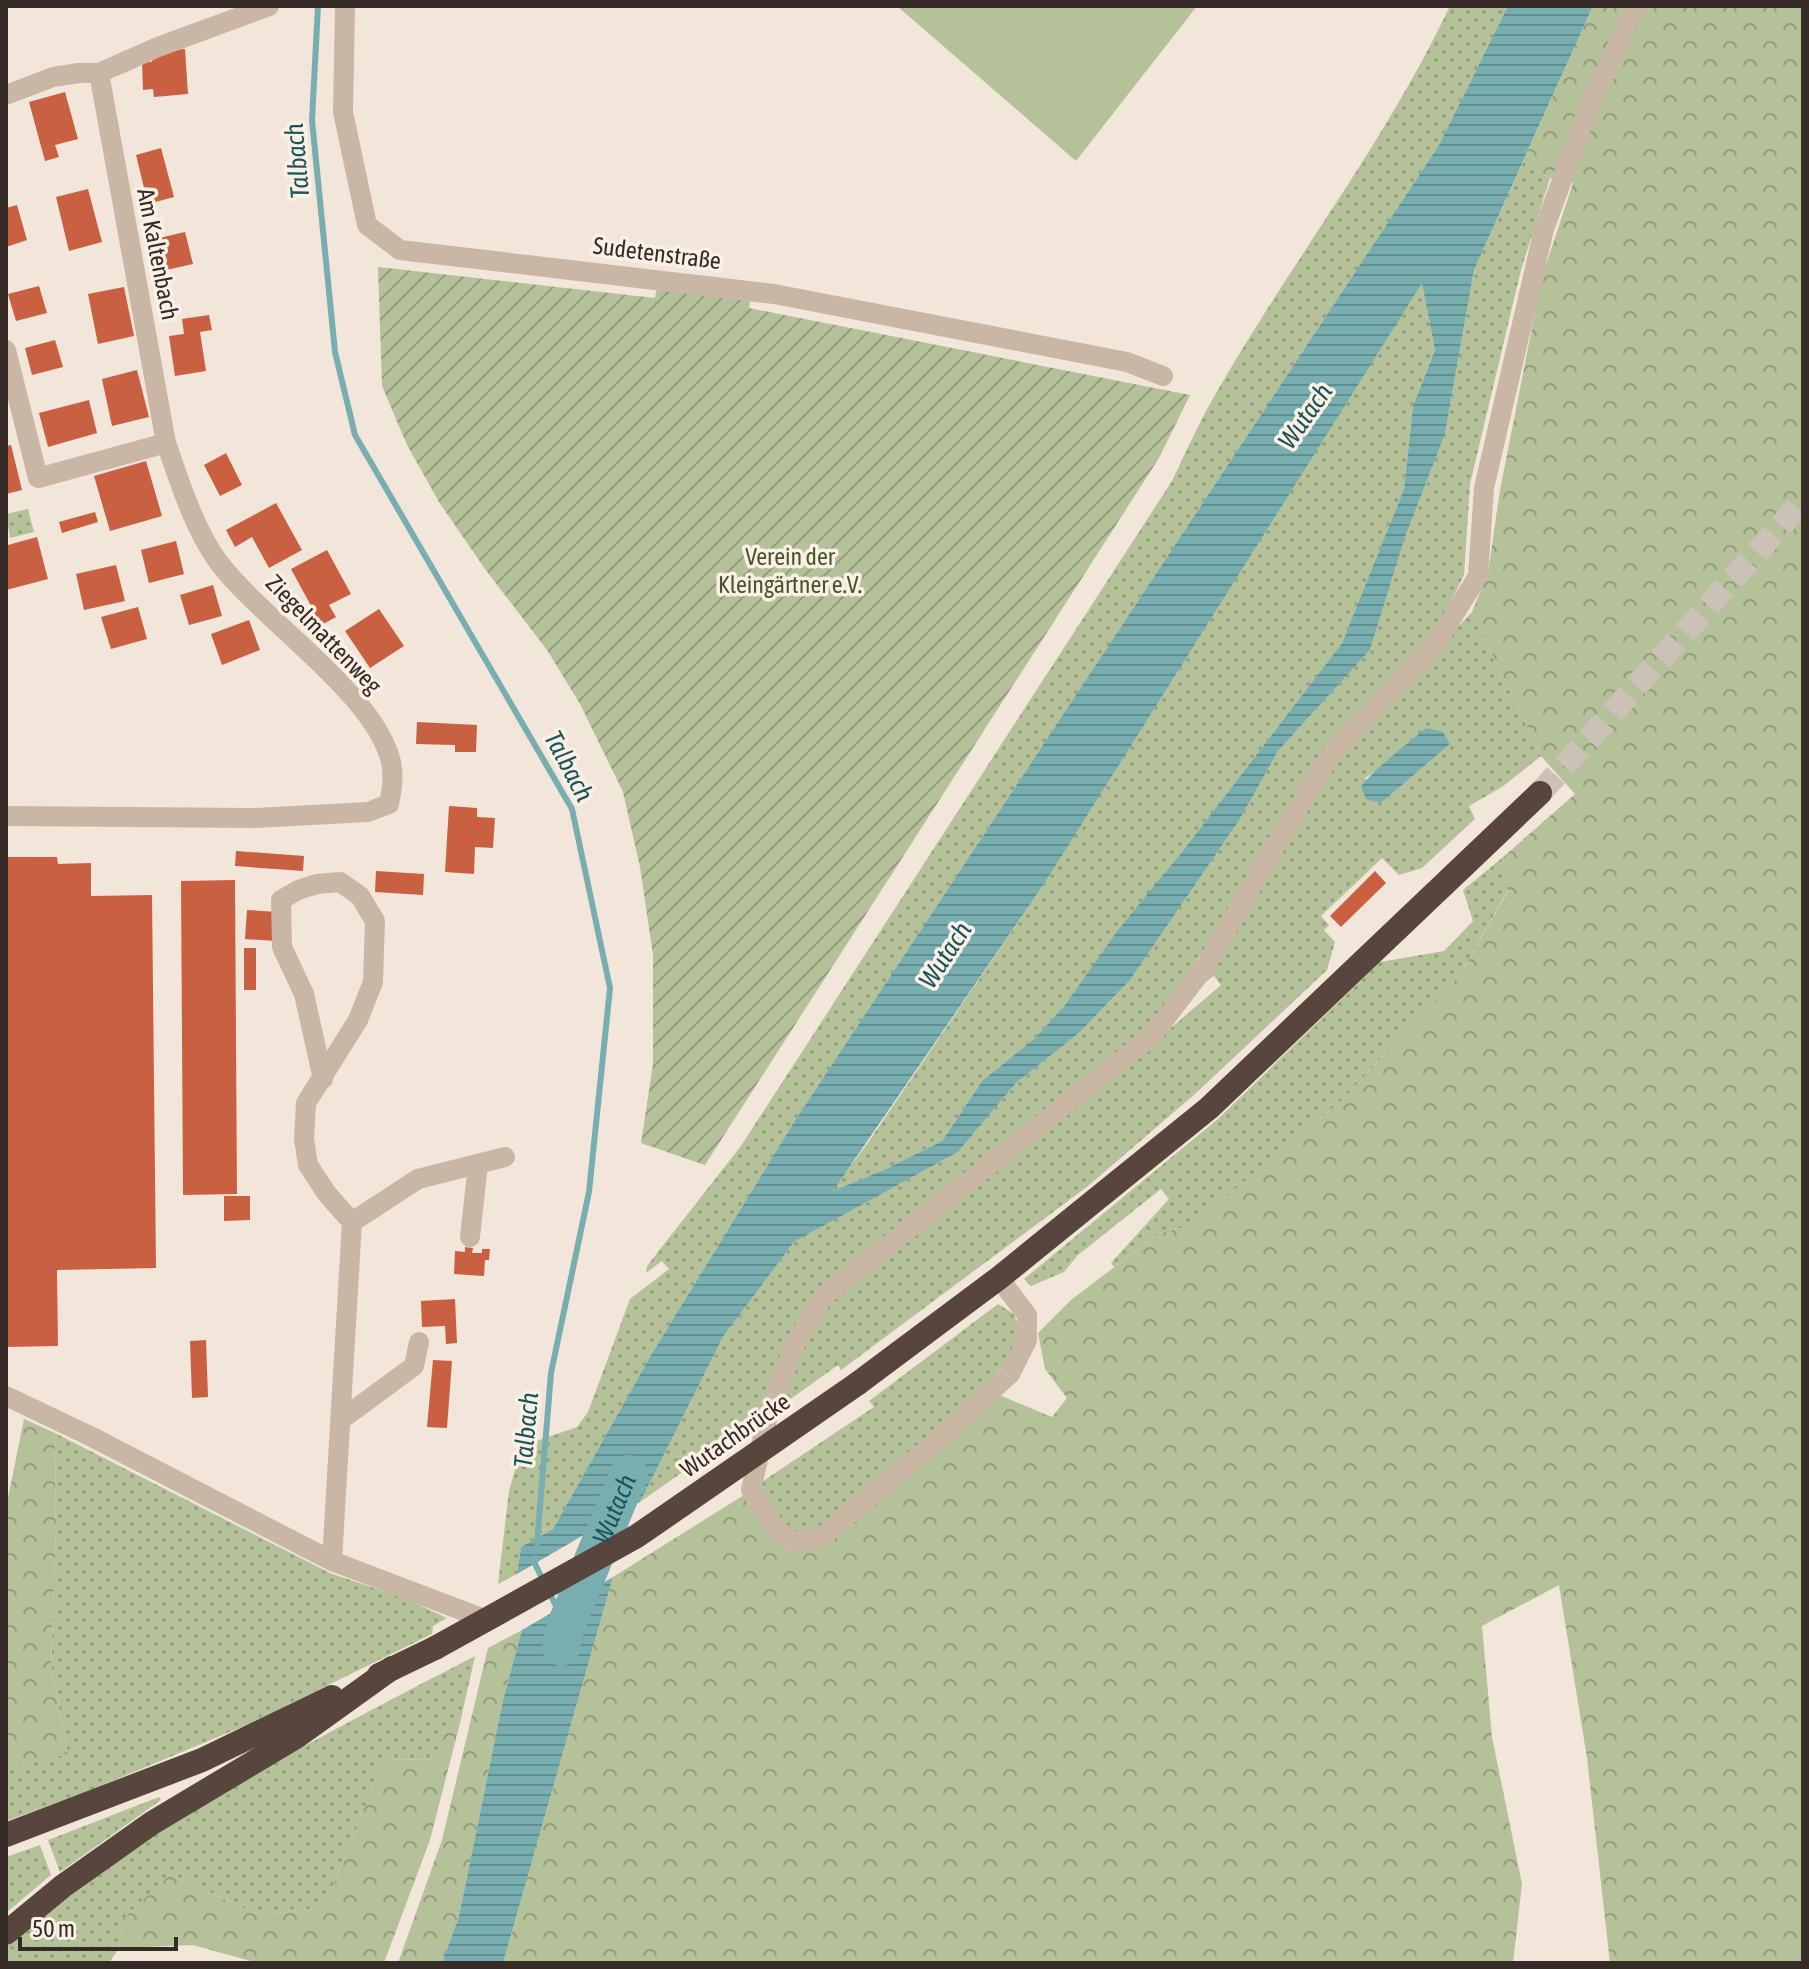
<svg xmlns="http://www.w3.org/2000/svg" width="1809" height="1969" font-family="'Asap Condensed',sans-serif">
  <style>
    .grass { fill: url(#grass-dots); fill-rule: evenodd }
    .forest { fill: url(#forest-crowns) }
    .park { fill: #b5c199 }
    .garden { fill: url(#garden-furrows) }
    .water { fill: url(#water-rules); fill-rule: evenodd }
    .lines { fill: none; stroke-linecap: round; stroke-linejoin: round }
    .stream { stroke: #78aeb0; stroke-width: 6 }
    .river { stroke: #78aeb0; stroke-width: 38 }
    .building { fill: #c96041 }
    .highway-tunnel { stroke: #ccc1b6; stroke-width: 24; stroke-dasharray: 24 12; stroke-linecap: butt }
    .minor { stroke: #cab6a5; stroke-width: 20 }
    .highway { stroke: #57453e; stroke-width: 24 }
    .highway-bridge { stroke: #57453e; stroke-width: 24 }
    .labels { text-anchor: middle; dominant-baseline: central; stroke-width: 7; stroke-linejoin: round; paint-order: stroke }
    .street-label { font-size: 24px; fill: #362b27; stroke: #faf0e6 }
    .park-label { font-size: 24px; fill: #46552a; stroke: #faf0e6 }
    .water-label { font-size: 26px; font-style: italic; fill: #1b5559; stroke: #faf0e6 }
  </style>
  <defs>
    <pattern id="grass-dots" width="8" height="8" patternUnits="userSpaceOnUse" patternTransform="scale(2)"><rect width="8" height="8" fill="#b5c199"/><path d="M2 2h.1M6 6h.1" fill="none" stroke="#949d7d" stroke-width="1.8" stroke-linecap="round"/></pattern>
    <pattern id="forest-crowns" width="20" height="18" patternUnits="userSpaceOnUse" patternTransform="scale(2)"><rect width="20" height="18" fill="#b5c199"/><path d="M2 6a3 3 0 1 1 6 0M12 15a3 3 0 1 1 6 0" fill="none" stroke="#949d7d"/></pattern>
    <pattern id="garden-furrows" width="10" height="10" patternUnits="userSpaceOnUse" patternTransform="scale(2)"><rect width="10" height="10" fill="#b5c199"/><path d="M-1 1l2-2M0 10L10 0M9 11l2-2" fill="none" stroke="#949d7d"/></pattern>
    <pattern id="water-rules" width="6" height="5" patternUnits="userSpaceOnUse" patternTransform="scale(2)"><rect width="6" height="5" fill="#78aeb0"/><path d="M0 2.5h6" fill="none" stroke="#638e8f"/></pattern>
  </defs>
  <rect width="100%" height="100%" fill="#f2e6da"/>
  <g class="grass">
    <path d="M1450 6H1508L1439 145 794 1122 651 1355 553 1529 521 1547 517 1574 498 1584 509 1491 520 1452 528 1444 577 1427 588 1412 630 1299 669 1269 662 1261 646 1273 647 1266 741 1146 1172 481C1187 450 1201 418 1219 388 1293 260 1386 141 1450 6Z"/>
    <path d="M1523 162 1550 178 1521 270 1470 484 1464 575 1432 639 1234 898 1200 956 1147 1031 997 1151 789 1341 755 1421 640 1502 723 1337 794 1242 958 1152 1016 1083 1079 1033 1130 980 1240 819 1278 751 1370 650 1404 540 1445 434 1474 270Z"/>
    <path d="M1422 282 1435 350 1413 406 1404 489 1342 643 1065 1005 1035 1038 982 1081 942 1141 886 1169 831 1192 867 1144 1046 881Z"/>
    <path d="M28 509 34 532 10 538 6 514Z"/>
    <path d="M1472 612 1541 756 1502 787 1469 806 1475 819 1422 868 1399 875 1382 858 1321 916 1329 925 1324 930 1335 942 1327 970 1195 1094 1088 1186 841 1370 838 1365 778 1408 795 1364 830 1302 1159 1038 1221 985 1214 976 1195 990 1339 753ZM1450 744 1381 803 1365 778 1379 769Z"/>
    <path d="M1502 858 1508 890 1460 975 1340 1102 1191 1226 1159 1233 1114 1267 1111 1263 1169 1199 1161 1189 1078 1255 1064 1272 1031 1286 1024 1279 1219 1118 1380 962 1444 951 1473 921 1463 890Z"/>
    <path d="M998 1304 1014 1314 1018 1325 1017 1351 973 1398 815 1531 794 1533 781 1524 757 1485 874 1407 869 1401Z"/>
    <path d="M55 1433 330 1573 406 1599 447 1618 433 1626 432 1634 249 1724 93 1789 6 1821V1767L68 1754 51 1666 56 1530Z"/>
    <path d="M475 1656 460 1723 445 1729 440 1759 383 1760 325 1907 259 1915 170 1874 123 1919 119 1948 109 1963H6V1947C58 1905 110 1862 166 1827 266 1764 371 1710 475 1656Z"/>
    <path d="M159 1797 161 1800 60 1872 48 1840Z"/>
    <path d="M40 1845 51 1875 6 1913V1857Z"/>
  </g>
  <g class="forest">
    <path d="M1593 6H1803V1963H1610L1587 1758 1559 1585 1482 1626 1492 1737 1522 1884 1513 1963H503L613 1577 744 1495 769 1535 788 1551 822 1547 997 1394 1052 1417 1067 1398 1045 1369 1038 1333 1071 1300 1159 1233 1191 1226 1340 1102 1460 975 1508 891 1502 858 1575 794 1541 756 1472 612 1488 573 1500 490 1542 277 1573 183 1550 178 1523 162Z"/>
    <path d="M24 1419 55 1433 56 1530 51 1666 68 1754 7 1768 6 1508Z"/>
    <path d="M522 1630 503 1700 459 1916 442 1963H398L442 1840 488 1648Z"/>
    <path d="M460 1723 430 1840 384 1963H258L193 1945 119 1948 123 1919 170 1874 259 1915 325 1907 383 1760 439 1759 445 1729Z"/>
  </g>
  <path class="park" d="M897 6H1197L1076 161Z"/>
  <path class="garden" d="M378 267 655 298 658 282 751 293 749 308 1190 395 1159 458 705 1165 641 1143 653 1064V955L640 867 623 792 580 704 547 650 485 569 439 502 407 445 382 386Z"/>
  <g class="water">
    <path d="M1508 6H1593L1474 270 1445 434 1404 540 1370 650 1278 751 1240 819 1130 980 1079 1033 1016 1083 958 1152 794 1242 723 1337 640 1502 517 1574 521 1547 553 1529 651 1355 794 1122 1439 145ZM1422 283 1435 350 1413 406 1404 489 1342 643 1182 852 1118 930 1065 1005 1035 1038 982 1081 942 1141 886 1169 833 1191 1046 881Z"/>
    <path d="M1426 728 1443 732 1450 744 1381 803 1366 799 1361 787C1365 777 1413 739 1426 728Z"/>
    <path d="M613 1577 503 1963H442L459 1916 503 1700 522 1630Z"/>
  </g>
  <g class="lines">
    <g class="stream">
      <path d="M318 6 312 120 335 352 355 435 572 809 610 988 589 1192 551 1373 537 1543"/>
      <path d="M535 1558V1564L543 1580"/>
      <path d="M548 1590 561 1616"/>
    </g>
    <path class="river" id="s1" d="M561 1647 566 1625 629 1474"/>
  </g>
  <g class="building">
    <path d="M185 49 188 94 154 97 153 89 143 90 142 62H152L151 51Z"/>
    <path d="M65 92 78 139 55 145 59 157 45 161 29 102Z"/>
    <path d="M161 148 174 197 148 204 136 155Z"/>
    <path d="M88 189 102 242 69 251 56 197Z"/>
    <path d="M17 205 27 240 6 247V208Z"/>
    <path d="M185 232 193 264 162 271 164 278 155 280 151 261 160 259 155 239Z"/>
    <path d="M39 286 47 313 16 321 8 294Z"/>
    <path d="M124 287 134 336 98 344 88 294Z"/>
    <path d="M209 315 212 330 200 332 206 371 175 376 169 336 184 334 182 319Z"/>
    <path d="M55 340 63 367 32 375 25 348Z"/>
    <path d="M137 370 149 417 112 426 102 379Z"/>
    <path d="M89 400 97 433 48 447 39 413Z"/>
    <path d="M11 445 22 490 6 494V446Z"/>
    <path d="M226 453 242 485 220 496 204 465Z"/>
    <path d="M146 461 162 516 110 531 94 476Z"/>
    <path d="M276 503 302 550 269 568 252 537 235 547 226 530Z"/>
    <path d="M95 512 98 522 62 533 59 522Z"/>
    <path d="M37 537 48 579 6 590V539L8 545Z"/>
    <path d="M176 541 184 574 149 583 141 550Z"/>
    <path d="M327 550 351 594 329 605 336 617 314 629 307 618 315 613 291 569Z"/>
    <path d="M116 565 125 601 84 610 76 574Z"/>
    <path d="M213 585 222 616 189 625 180 595Z"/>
    <path d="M138 607 147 639 111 649 101 617Z"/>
    <path d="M379 609 404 646 370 668 345 631Z"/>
    <path d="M249 620 260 650 222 665 211 634Z"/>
    <path d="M417 722 477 725 476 752H455V745L416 744Z"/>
    <path d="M449 806 477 808V817L495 818 493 848 475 847 474 874 445 872Z"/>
    <path d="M236 851 304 856 303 871 235 866Z"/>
    <path d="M6 857H57L58 864 91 863V896L152 895 156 1268 57 1270 58 1346 6 1347Z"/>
    <path d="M376 871 424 874 423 895 375 892Z"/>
    <path d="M1375 871 1386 883 1341 927 1330 916Z"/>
    <path d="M235 880 237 1194 183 1195 181 881Z"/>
    <path d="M247 910 278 912 276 941 245 939Z"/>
    <rect x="244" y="948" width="12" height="42"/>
    <path d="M224 1196H250V1220L224 1221Z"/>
    <path d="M465 1247 473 1248 472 1253H482V1249H490L489 1260H485L484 1276 454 1274 455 1251 465 1252Z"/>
    <path d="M455 1299 457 1343 446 1344 445 1326 422 1327 421 1301Z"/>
    <path d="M206 1340 208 1397 192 1398 190 1341Z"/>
    <path d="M433 1360 452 1361 447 1428 427 1427Z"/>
  </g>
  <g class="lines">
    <path class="highway-tunnel" d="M1540 793 1803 501"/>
    <g class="minor">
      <path d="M345 6 343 112 367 225 400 250 774 294 1127 362 1163 376"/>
      <path d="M6 95 53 77 79 73H99L158 47 269 6"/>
      <path d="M6 350 38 478 166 443"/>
      <path d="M6 816 255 818 368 812 389 804C392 789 394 777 391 762 375 693 260 619 217 560 193 526 180 482 166 443L99 73"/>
      <path d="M323 1079 304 994 282 947 281 900 298 890 317 884 340 882 360 896 375 921 373 982 358 1020 306 1103 304 1139 308 1165 327 1194 352 1222"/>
      <path d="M470 1237 478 1164"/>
      <path d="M999 1278 1027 1315V1340L1010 1374 942 1437 819 1539 793 1542 775 1527 751 1490 768 1415 795 1344 823 1297 1152 1036 1207 964 1269 856 1333 751 1435 645 1478 576 1484 488 1544 229 1586 115 1632 13 1639 6"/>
      <path d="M6 1396 90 1436 332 1561 487 1620"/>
      <path d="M342 1419 414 1366 419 1342"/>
      <path d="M332 1561 352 1222 418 1179 505 1157"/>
    </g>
    <g class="highway">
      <path d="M857 1384 999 1278 1209 1108 1540 793"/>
      <path d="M379 1675 435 1648"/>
      <path d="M6 1835 202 1760 332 1697"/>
      <path d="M6 1933 63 1886 152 1823 296 1737 392 1668"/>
    </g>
    <path class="highway-bridge" d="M435 1648 637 1536 857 1384"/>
  </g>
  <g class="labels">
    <g class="street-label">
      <text transform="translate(657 253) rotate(7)">Sudetenstraße</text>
      <text transform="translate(158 254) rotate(79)">Am Kaltenbach</text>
      <text transform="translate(324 634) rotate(46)">Ziegelmattenweg</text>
      <text transform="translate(735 1435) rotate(-35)">Wutachbrücke</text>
    </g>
    <g class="park-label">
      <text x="790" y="556">Verein der<tspan x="790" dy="28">Kleingärtner e.V.</tspan></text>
    </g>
    <g class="water-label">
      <text transform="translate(297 161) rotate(-95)">Talbach</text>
      <text transform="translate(1305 416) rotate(-55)">Wutach</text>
      <text transform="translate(569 766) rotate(62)">Talbach</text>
      <text transform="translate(945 955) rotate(-57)">Wutach</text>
      <text transform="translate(526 1430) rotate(-85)">Talbach</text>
      <text stroke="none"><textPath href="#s1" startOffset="148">Wutach</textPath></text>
    </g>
  </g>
  <rect width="1809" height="1969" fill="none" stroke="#362b27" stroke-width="16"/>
  <path d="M20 1937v12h156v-12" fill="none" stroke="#362b27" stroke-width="4"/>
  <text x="32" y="1937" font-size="24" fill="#362b27" stroke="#faf0e6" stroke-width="6" paint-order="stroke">50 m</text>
</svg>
